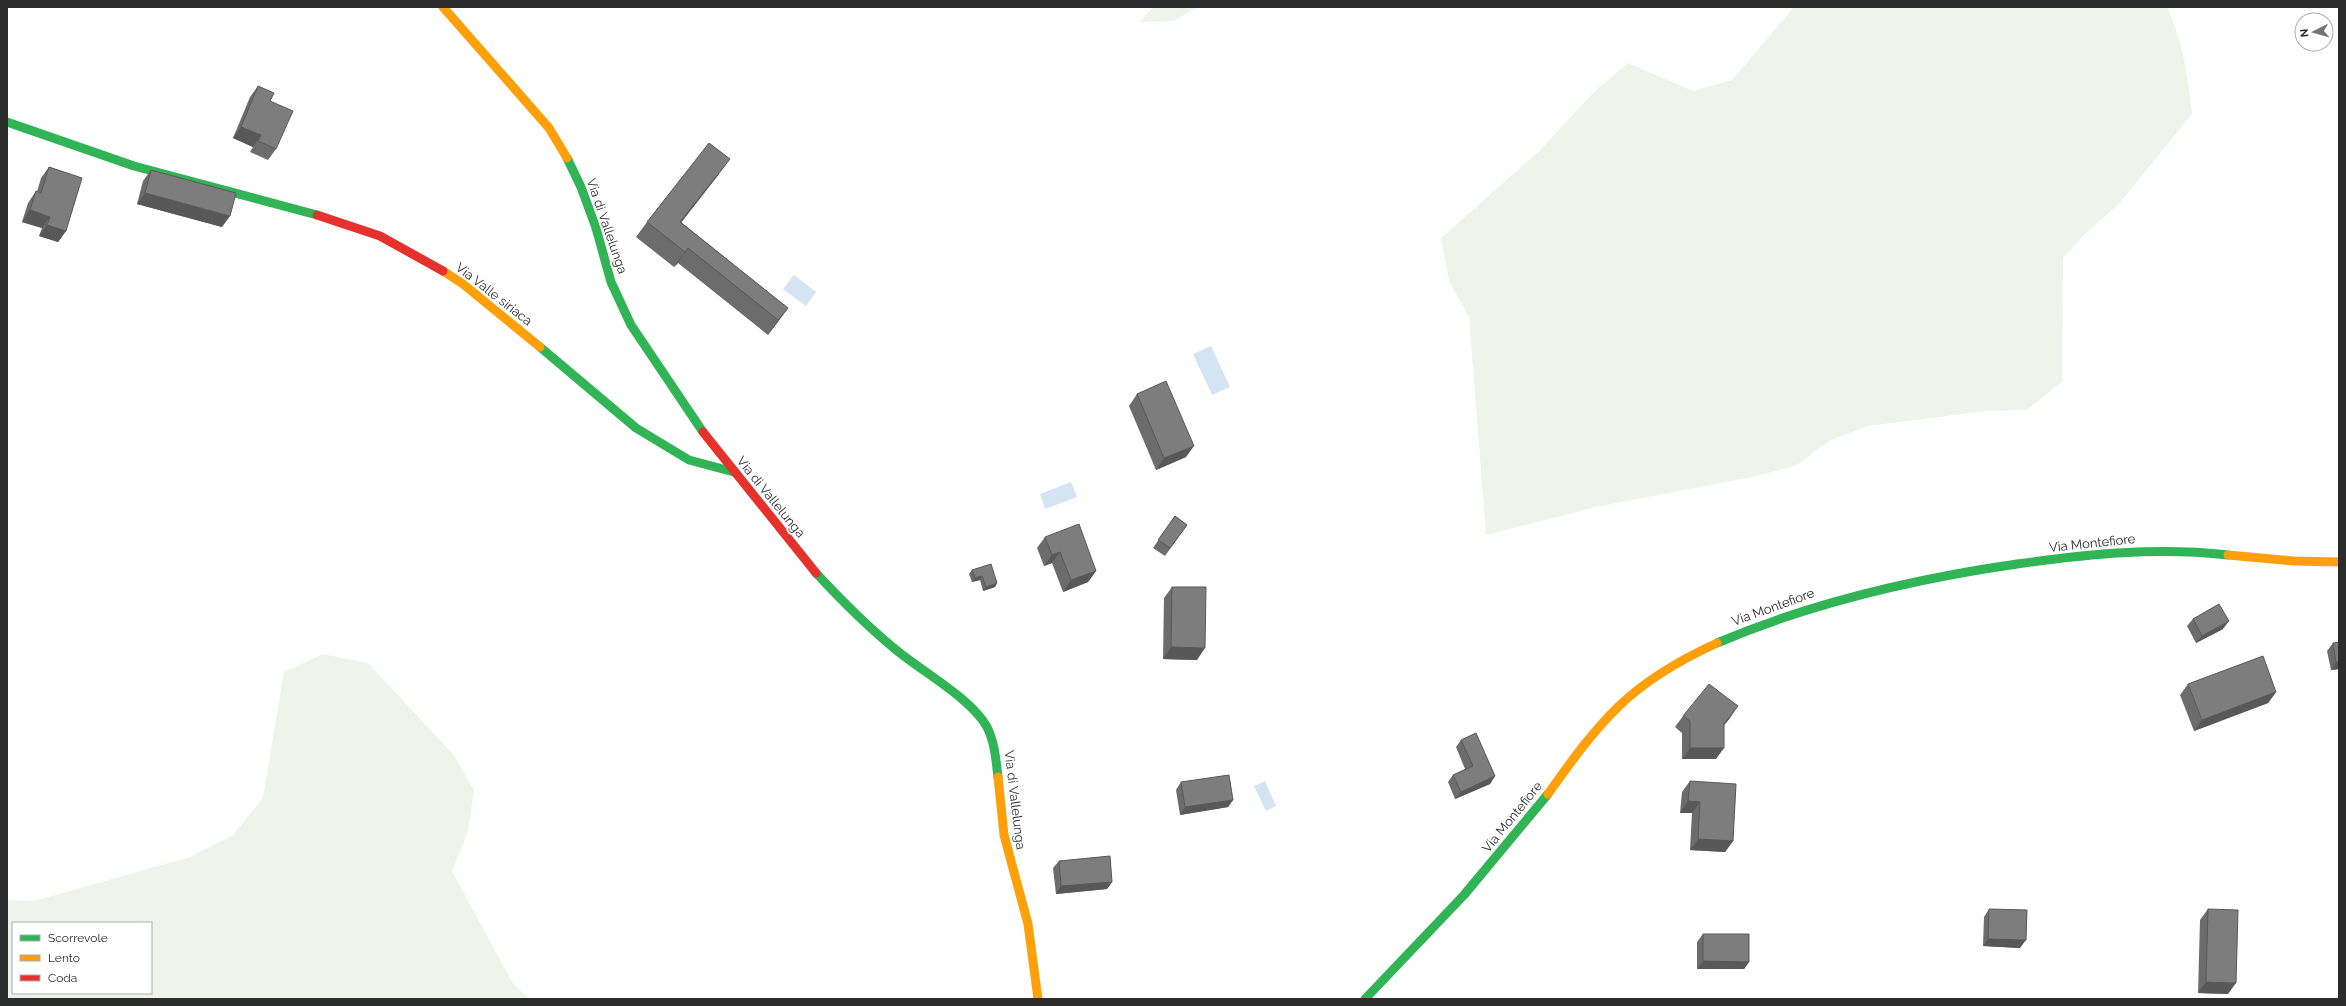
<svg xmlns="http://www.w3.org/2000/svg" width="2346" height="1006" font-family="Raleway,sans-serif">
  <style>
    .green { fill: #eef4ea; fill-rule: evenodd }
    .water { fill: #d5e4f2 }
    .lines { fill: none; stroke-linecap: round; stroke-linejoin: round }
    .fast { stroke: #30b455; stroke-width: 9 }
    .slow { stroke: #ff9f0a; stroke-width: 9 }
    .jam { stroke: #e5322d; stroke-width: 9 }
    .wall { fill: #6c6c6c }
    .shaded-wall { fill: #585858 }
    .building { fill: #7d7d7d; stroke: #585858 }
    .labels { text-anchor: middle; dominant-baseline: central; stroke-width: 4; stroke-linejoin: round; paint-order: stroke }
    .street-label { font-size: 13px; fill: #2c2c2c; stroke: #fff }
  </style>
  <rect width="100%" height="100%" fill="#fff"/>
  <g class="green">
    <path d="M1153 7H1197L1174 21 1140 22Z"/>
    <path d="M1794 7H2167C2183 42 2188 76 2192 114L2119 204 2088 231 2063 258 2062 382 2027 410 1986 411 1868 426 1829 441 1797 465 1757 476 1596 507 1486 535 1469 317 1449 281 1441 238 1538 152 1596 90 1628 63 1693 91 1732 80Z"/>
    <path d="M323 654 368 663 453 754 474 790 468 832 452 871 512 982 529 999H7V900L34 901 190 857 232 836 263 798 284 672ZM13 923H151V993H13Z"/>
  </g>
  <g class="water">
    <path d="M794 275 816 292 806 306 783 289Z"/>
    <path d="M1211 346 1230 387 1212 395 1193 354Z"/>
    <path d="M1071 482 1077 497 1045 509 1040 494Z"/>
    <path d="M1265 781 1276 806 1266 811 1254 786Z"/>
  </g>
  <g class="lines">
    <g class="fast">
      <path d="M7 122 134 166 317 215"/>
      <path d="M567 158 581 187 596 228 611 282 631 325 703 432"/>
      <path d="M540 347 636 428 689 460 734 472"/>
      <path d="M816 573C841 600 867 626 895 649 921 671 971 698 987 727 995 743 996 761 998 777"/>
      <path d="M1717 643C1813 602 1913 579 2017 564 2088 554 2156 547 2228 555"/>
      <path d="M1365 999 1464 895 1548 794"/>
    </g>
    <g class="slow">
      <path d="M443 7 549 128 567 158"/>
      <path d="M443 271 463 284 540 347"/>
      <path d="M2228 555 2293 561 2339 562"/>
      <path d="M998 777 1004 835 1028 924 1038 999"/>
      <path d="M1548 794C1570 763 1592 732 1619 706 1647 679 1682 659 1717 643"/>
    </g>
    <g class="jam">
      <path d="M317 215 380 236 443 271"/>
      <path d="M703 432 816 573"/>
    </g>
  </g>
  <g class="wall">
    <path d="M258 86 270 101 276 149 268 160 250 152 253 147 233 138 250 97Z"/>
    <path d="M49 167 66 231 58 242 39 236 42 228 22 222 28 203 36 191 37 192 41 178Z"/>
    <path d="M151 170 222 227 137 204 143 181Z"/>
    <path d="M719 174 681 222 788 308 777 323 768 335 678 263 674 267 636 237 647 222Z"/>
    <path d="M1137 394 1186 457 1156 470 1129 406Z"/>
    <path d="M1175 516 1187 525 1165 556 1153 548Z"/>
    <path d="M1045 537 1096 571 1088 582 1063 592 1052 563 1044 566 1037 548Z"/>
    <path d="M972 570 997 583 995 587 983 591 980 580 972 582 969 574Z"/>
    <path d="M1172 587 1197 660 1163 659 1164 598Z"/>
    <path d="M2193 619 2223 629 2196 643 2187 626Z"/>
    <path d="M2333 643 2339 669 2331 670 2327 651Z"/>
    <path d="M2188 684 2276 692 2268 703 2194 731 2180 695Z"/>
    <path d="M1683 716 1730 718 1724 725 1716 759H1682V733L1675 727Z"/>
    <path d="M1461 740 1495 776 1490 784 1455 799 1448 782 1453 775 1465 769 1456 747Z"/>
    <path d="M1690 781 1733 841 1725 852 1690 850 1692 813H1680L1682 792Z"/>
    <path d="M1181 782 1233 800 1228 807 1180 815 1176 790Z"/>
    <path d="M1059 861 1112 882 1107 889 1056 894 1053 868Z"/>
    <path d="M1989 909 2020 948 1983 946 1984 917Z"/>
    <path d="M2208 909 2228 994 2198 993 2200 920Z"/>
    <path d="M1703 934 1749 962 1744 969H1697V942Z"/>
  </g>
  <g class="shaded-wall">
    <path d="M241 127 261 135 253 147 233 138Z"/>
    <path d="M730 159 719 174 670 237 680 222Z"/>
    <path d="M145 193 230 216 222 227 137 204Z"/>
    <path d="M30 210 50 217 42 228 22 222Z"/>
    <path d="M47 225 66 231 58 242 39 236Z"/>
    <path d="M688 248 678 263 674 267 685 252Z"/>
    <path d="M788 308 777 323 768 335 778 320Z"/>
    <path d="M1194 446 1186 457 1156 470 1164 458Z"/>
    <path d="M1060 552 1052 563 1044 566 1052 555Z"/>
    <path d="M1096 571 1088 582 1063 592 1071 580Z"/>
    <path d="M982 576 980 580 972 582 975 578Z"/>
    <path d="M997 583 995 587 983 591 986 587Z"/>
    <path d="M2229 621 2223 629 2196 643 2202 636Z"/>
    <path d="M1171 647 1205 648 1197 660 1163 659Z"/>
    <path d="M2336 662H2339V669L2331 670Z"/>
    <path d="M2276 692 2268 703 2194 731 2202 720Z"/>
    <path d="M1738 706 1730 718 1716 735 1724 724Z"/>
    <path d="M1690 748H1724L1716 759H1682Z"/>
    <path d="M1495 776 1490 784 1455 799 1461 792Z"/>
    <path d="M1233 800 1228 807 1180 815 1185 807Z"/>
    <path d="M1688 801 1700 802 1692 813H1680Z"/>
    <path d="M1698 839 1733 841 1725 852 1690 850Z"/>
    <path d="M1112 882 1107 889 1056 894 1061 886Z"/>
    <path d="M1988 939 2026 940 2020 948 1983 946Z"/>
    <path d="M1703 961 1749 962 1744 969H1697Z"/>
    <path d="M2206 982 2236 983 2228 994 2198 993Z"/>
  </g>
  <g class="building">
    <path d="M258 86 274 93 270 101 293 111 276 149 258 141 261 135 241 127Z"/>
    <path d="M709 143 730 159 680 222 788 308 778 320 688 248 685 252 647 222Z"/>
    <path d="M49 167 82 178 66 231 47 225 50 217 30 210 36 191 41 193Z"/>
    <path d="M151 170 236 193 230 216 145 193Z"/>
    <path d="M1166 381 1194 446 1164 458 1137 394Z"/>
    <path d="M1175 516 1187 525 1170 548 1158 540Z"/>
    <path d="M1079 524 1096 571 1071 580 1060 552 1052 555 1045 537Z"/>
    <path d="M991 564 997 583 986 587 982 576 975 578 972 570Z"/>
    <path d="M1172 587H1206L1205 648 1171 647Z"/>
    <path d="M2219 604 2229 621 2202 636 2193 619Z"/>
    <path d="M2339 642V662H2336L2333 643Z"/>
    <path d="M2263 656 2276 692 2202 720 2188 684Z"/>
    <path d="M1709 684 1738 706 1724 724V748H1690V721L1683 716Z"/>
    <path d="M1476 733 1495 776 1461 792 1453 775 1473 766 1461 740Z"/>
    <path d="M1229 775 1233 800 1185 807 1181 782Z"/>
    <path d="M1690 781 1736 784 1733 841 1698 839 1700 802 1688 801Z"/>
    <path d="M1110 856 1112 882 1061 886 1059 861Z"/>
    <path d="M1989 909 2027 910 2026 940 1988 939Z"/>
    <path d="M2208 909 2238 910 2236 983 2206 982Z"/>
    <path d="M1703 934H1749V962L1703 961Z"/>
  </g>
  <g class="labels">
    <g class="street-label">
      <text transform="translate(607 226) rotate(71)">Via di Vallelunga</text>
      <text transform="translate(494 294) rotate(38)">Via Valle siriaca</text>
      <text transform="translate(771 497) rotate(51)">Via di Vallelunga</text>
      <text transform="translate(2092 543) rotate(-6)">Via Montefiore</text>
      <text transform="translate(1773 607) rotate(-20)">Via Montefiore</text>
      <text transform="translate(1015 800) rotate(83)">Via di Vallelunga</text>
      <text transform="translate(1512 817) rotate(-51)">Via Montefiore</text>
    </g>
  </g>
  <rect width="2346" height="1006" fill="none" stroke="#2c2c2c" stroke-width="16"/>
  <rect x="12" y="922" width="140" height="72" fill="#ffffff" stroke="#ababab"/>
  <rect x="20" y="935" width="20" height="6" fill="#30b455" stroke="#ababab"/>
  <text x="48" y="942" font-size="12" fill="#2c2c2c">Scorrevole</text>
  <rect x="20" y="955" width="20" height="6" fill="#ff9f0a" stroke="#ababab"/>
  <text x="48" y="962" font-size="12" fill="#2c2c2c">Lento</text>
  <rect x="20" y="975" width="20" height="6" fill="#e5322d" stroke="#ababab"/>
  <text x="48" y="982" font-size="12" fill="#2c2c2c">Coda</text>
  <g transform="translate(2314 32) rotate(264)"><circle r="19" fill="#ffffff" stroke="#ababab"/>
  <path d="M0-3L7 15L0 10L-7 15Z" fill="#767676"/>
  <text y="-6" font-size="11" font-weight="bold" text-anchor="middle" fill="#2c2c2c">N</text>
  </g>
</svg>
